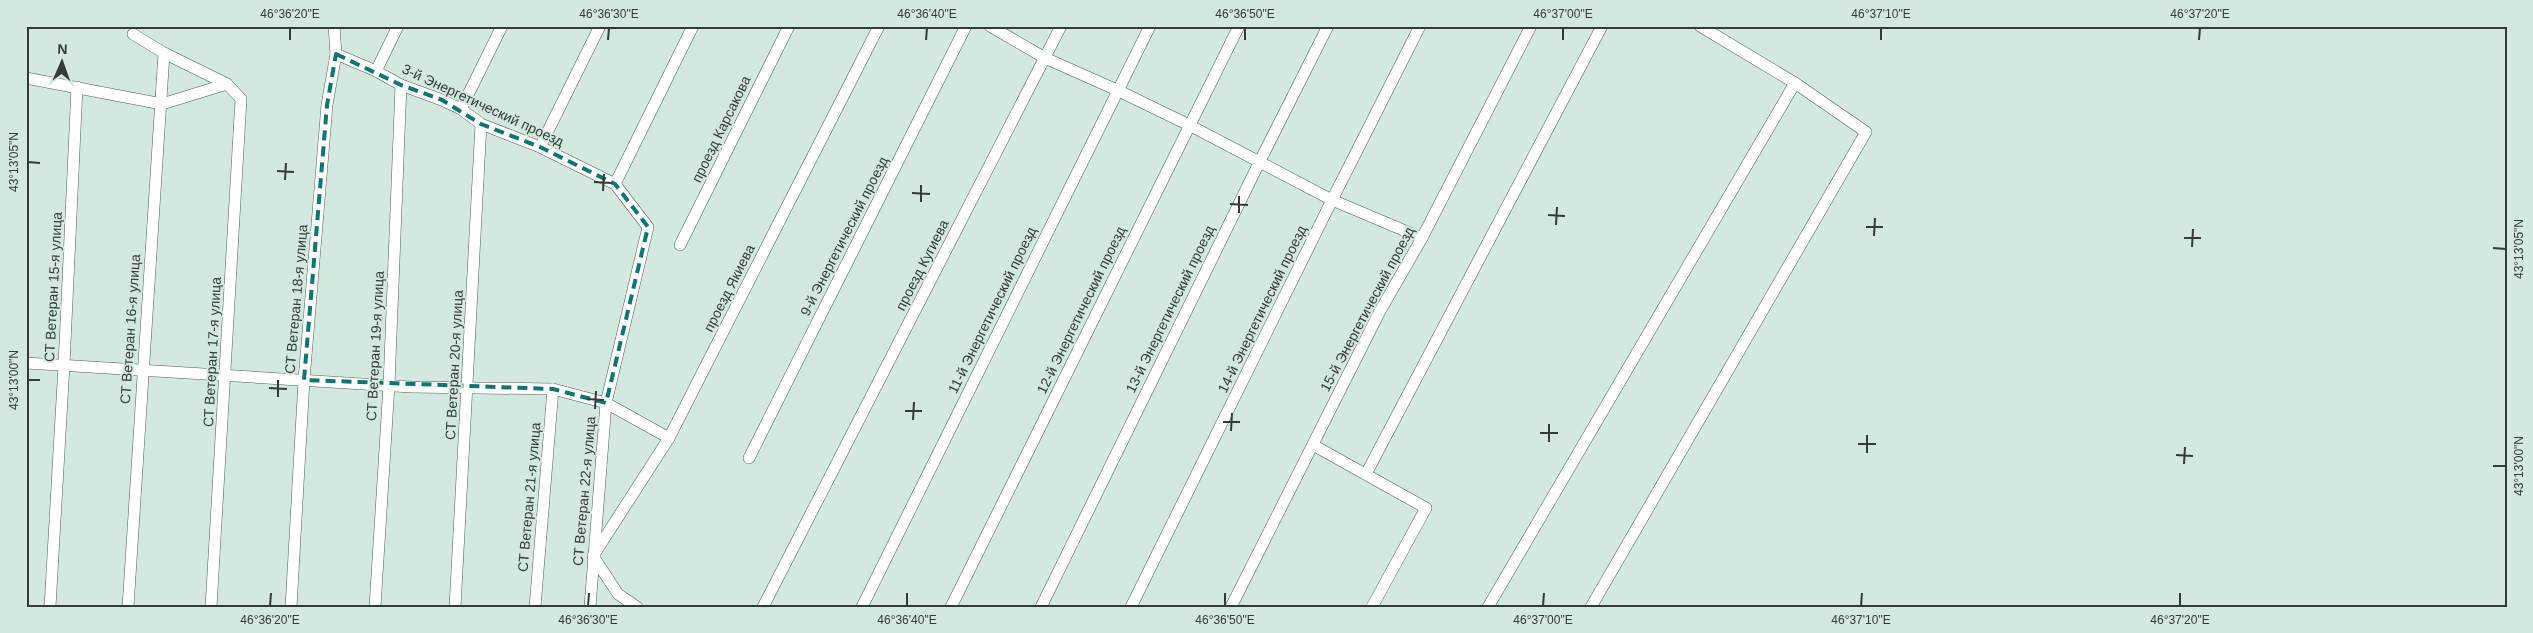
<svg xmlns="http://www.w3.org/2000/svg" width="2533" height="633" font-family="Arial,sans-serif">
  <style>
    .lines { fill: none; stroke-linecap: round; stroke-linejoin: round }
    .minor-casing { stroke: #4e6057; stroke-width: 12 }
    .minor { stroke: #fff; stroke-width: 11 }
    .marked { fill: none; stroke: #0f766e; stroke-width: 4; stroke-dasharray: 10 6; stroke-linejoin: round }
    .ticks { fill: none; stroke: #333b37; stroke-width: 2 }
    .labels { text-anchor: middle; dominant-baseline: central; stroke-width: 4; stroke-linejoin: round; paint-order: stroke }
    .street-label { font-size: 14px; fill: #333b37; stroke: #d3e8de }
    .neatline { fill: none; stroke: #333b37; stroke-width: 2 }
    .ticks-label { font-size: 12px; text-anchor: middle; fill: #333b37 }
  </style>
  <rect width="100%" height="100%" fill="#d3e8de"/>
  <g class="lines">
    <defs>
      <g id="minor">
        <path d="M334 26 336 54 376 71 401 85 442 100 461 109 481 124 540 147 615 184 648 227 606 403 590 607"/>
        <path d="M990 26 1045 58 1117 90 1189 125 1332 200 1422 238"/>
        <path d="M133 34 164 53 227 84 241 99 211 607"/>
        <path d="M376 71 398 26"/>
        <path d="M26 78 162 104 227 84"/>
        <path d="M461 109 502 26"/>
        <path d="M540 147 600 26"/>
        <path d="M615 184 693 26"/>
        <path d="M680 245 789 26"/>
        <path d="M26 363 411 387 553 389 606 403 669 438"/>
        <path d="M1313 445 1426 508 1372 607"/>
        <path d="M749 458 966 26"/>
        <path d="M1366 474 1602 26"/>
        <path d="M50 607 64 365 77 87"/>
        <path d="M128 607 164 53"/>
        <path d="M291 607 304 380 327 105 336 54"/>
        <path d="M375 607 389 385 401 85"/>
        <path d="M455 607 481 124"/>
        <path d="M535 607 553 389"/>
        <path d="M637 607 618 594 593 556 669 438 879 26"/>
        <path d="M763 607 1061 26"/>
        <path d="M862 607 1150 26"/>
        <path d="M951 607 1239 26"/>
        <path d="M1041 607 1260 161 1328 26"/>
        <path d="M1131 607 1332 200 1420 26"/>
        <path d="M1231 607 1380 311 1422 238 1531 26"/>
        <path d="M1488 607 1795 83"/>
        <path d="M1591 607 1866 132 1795 83 1700 26"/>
      </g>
    </defs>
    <use href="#minor" class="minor-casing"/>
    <use href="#minor" class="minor"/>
  </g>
  <path class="marked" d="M336 54 401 85 442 100 481 124 540 147 615 184 648 227 606 403 553 389 304 380 327 105Z"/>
  <path class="ticks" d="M290 40V28M608 40 609 28M926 40 927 28M1245 40V28M1563 40V28M1881 40V28M2199 40 2200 28M28 162 40 163M277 171 294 172M285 180 286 163M594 182 612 183M603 191 604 174M912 193 930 194M921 202V185M1230 204 1248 205M1239 213V196M1548 215 1565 216M1556 225 1557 207M1866 227H1883M1874 236 1875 218M2184 238H2201M2192 247 2193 229M2493 248 2506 249M28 380H40M269 388 287 389M278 397V380M587 399 604 400M595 409 596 391M905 411H922M913 420 914 402M1223 422H1240M1231 431 1232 413M1540 433H1558M1549 442V424M1858 444H1876M1867 453V435M2176 455 2193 456M2184 464 2185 447M2493 466H2506M270 606 271 593M588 606 589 593M907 606V593M1225 606V593M1543 606 1544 593M1861 606 1862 593M2180 606V593"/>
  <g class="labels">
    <g class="street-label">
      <text transform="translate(483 105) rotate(25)">3-й Энергетический проезд</text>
      <text transform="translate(721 129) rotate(-64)">проезд Карсакова</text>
      <text transform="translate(844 236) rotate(-63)">9-й Энергетический проезд</text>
      <text transform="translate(922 265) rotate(-63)">проезд Кугиева</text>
      <text transform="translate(53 287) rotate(-87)">СТ Ветеран 15-я улица</text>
      <text transform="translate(729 288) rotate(-63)">проезд Якиева</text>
      <text transform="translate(296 299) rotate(-85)">СТ Ветеран 18-я улица</text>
      <text transform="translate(1170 309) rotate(-64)">13-й Энергетический проезд</text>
      <text transform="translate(1262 309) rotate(-64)">14-й Энергетический проезд</text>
      <text transform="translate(1367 309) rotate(-62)">15-й Энергетический проезд</text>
      <text transform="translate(992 310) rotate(-64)">11-й Энергетический проезд</text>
      <text transform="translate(1081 310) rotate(-64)">12-й Энергетический проезд</text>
      <text transform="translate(130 329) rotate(-86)">СТ Ветеран 16-я улица</text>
      <text transform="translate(375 346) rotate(-87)">СТ Ветеран 19-я улица</text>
      <text transform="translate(212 352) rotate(-87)">СТ Ветеран 17-я улица</text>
      <text transform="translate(454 365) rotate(-87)">СТ Ветеран 20-я улица</text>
      <text transform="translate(584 491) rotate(-85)">СТ Ветеран 22-я улица</text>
      <text transform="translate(529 497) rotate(-85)">СТ Ветеран 21-я улица</text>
    </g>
  </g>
  <rect width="2533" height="633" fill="none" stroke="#d3e8de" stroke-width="55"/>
  <g transform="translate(62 62) rotate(2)" stroke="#d3e8de" stroke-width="4" paint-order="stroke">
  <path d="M0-4L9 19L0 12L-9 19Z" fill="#333b37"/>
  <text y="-8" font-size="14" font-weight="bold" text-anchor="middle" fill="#333b37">N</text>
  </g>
  <rect x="28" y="28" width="2478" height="578" class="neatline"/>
  <g class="ticks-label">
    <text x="290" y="18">46°36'20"E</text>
    <text x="609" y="18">46°36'30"E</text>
    <text x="927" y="18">46°36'40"E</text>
    <text x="1245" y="18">46°36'50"E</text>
    <text x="1563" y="18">46°37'00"E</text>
    <text x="1881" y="18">46°37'10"E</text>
    <text x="2200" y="18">46°37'20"E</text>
    <text transform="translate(14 162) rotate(-90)" y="4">43°13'05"N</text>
    <text transform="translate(2519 249) rotate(-90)" y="4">43°13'05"N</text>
    <text transform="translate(14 380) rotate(-90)" y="4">43°13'00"N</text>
    <text transform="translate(2519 466) rotate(-90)" y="4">43°13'00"N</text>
    <text x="270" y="624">46°36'20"E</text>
    <text x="588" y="624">46°36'30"E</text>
    <text x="907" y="624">46°36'40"E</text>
    <text x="1225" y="624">46°36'50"E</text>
    <text x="1543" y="624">46°37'00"E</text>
    <text x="1861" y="624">46°37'10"E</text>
    <text x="2180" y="624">46°37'20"E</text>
  </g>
</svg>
